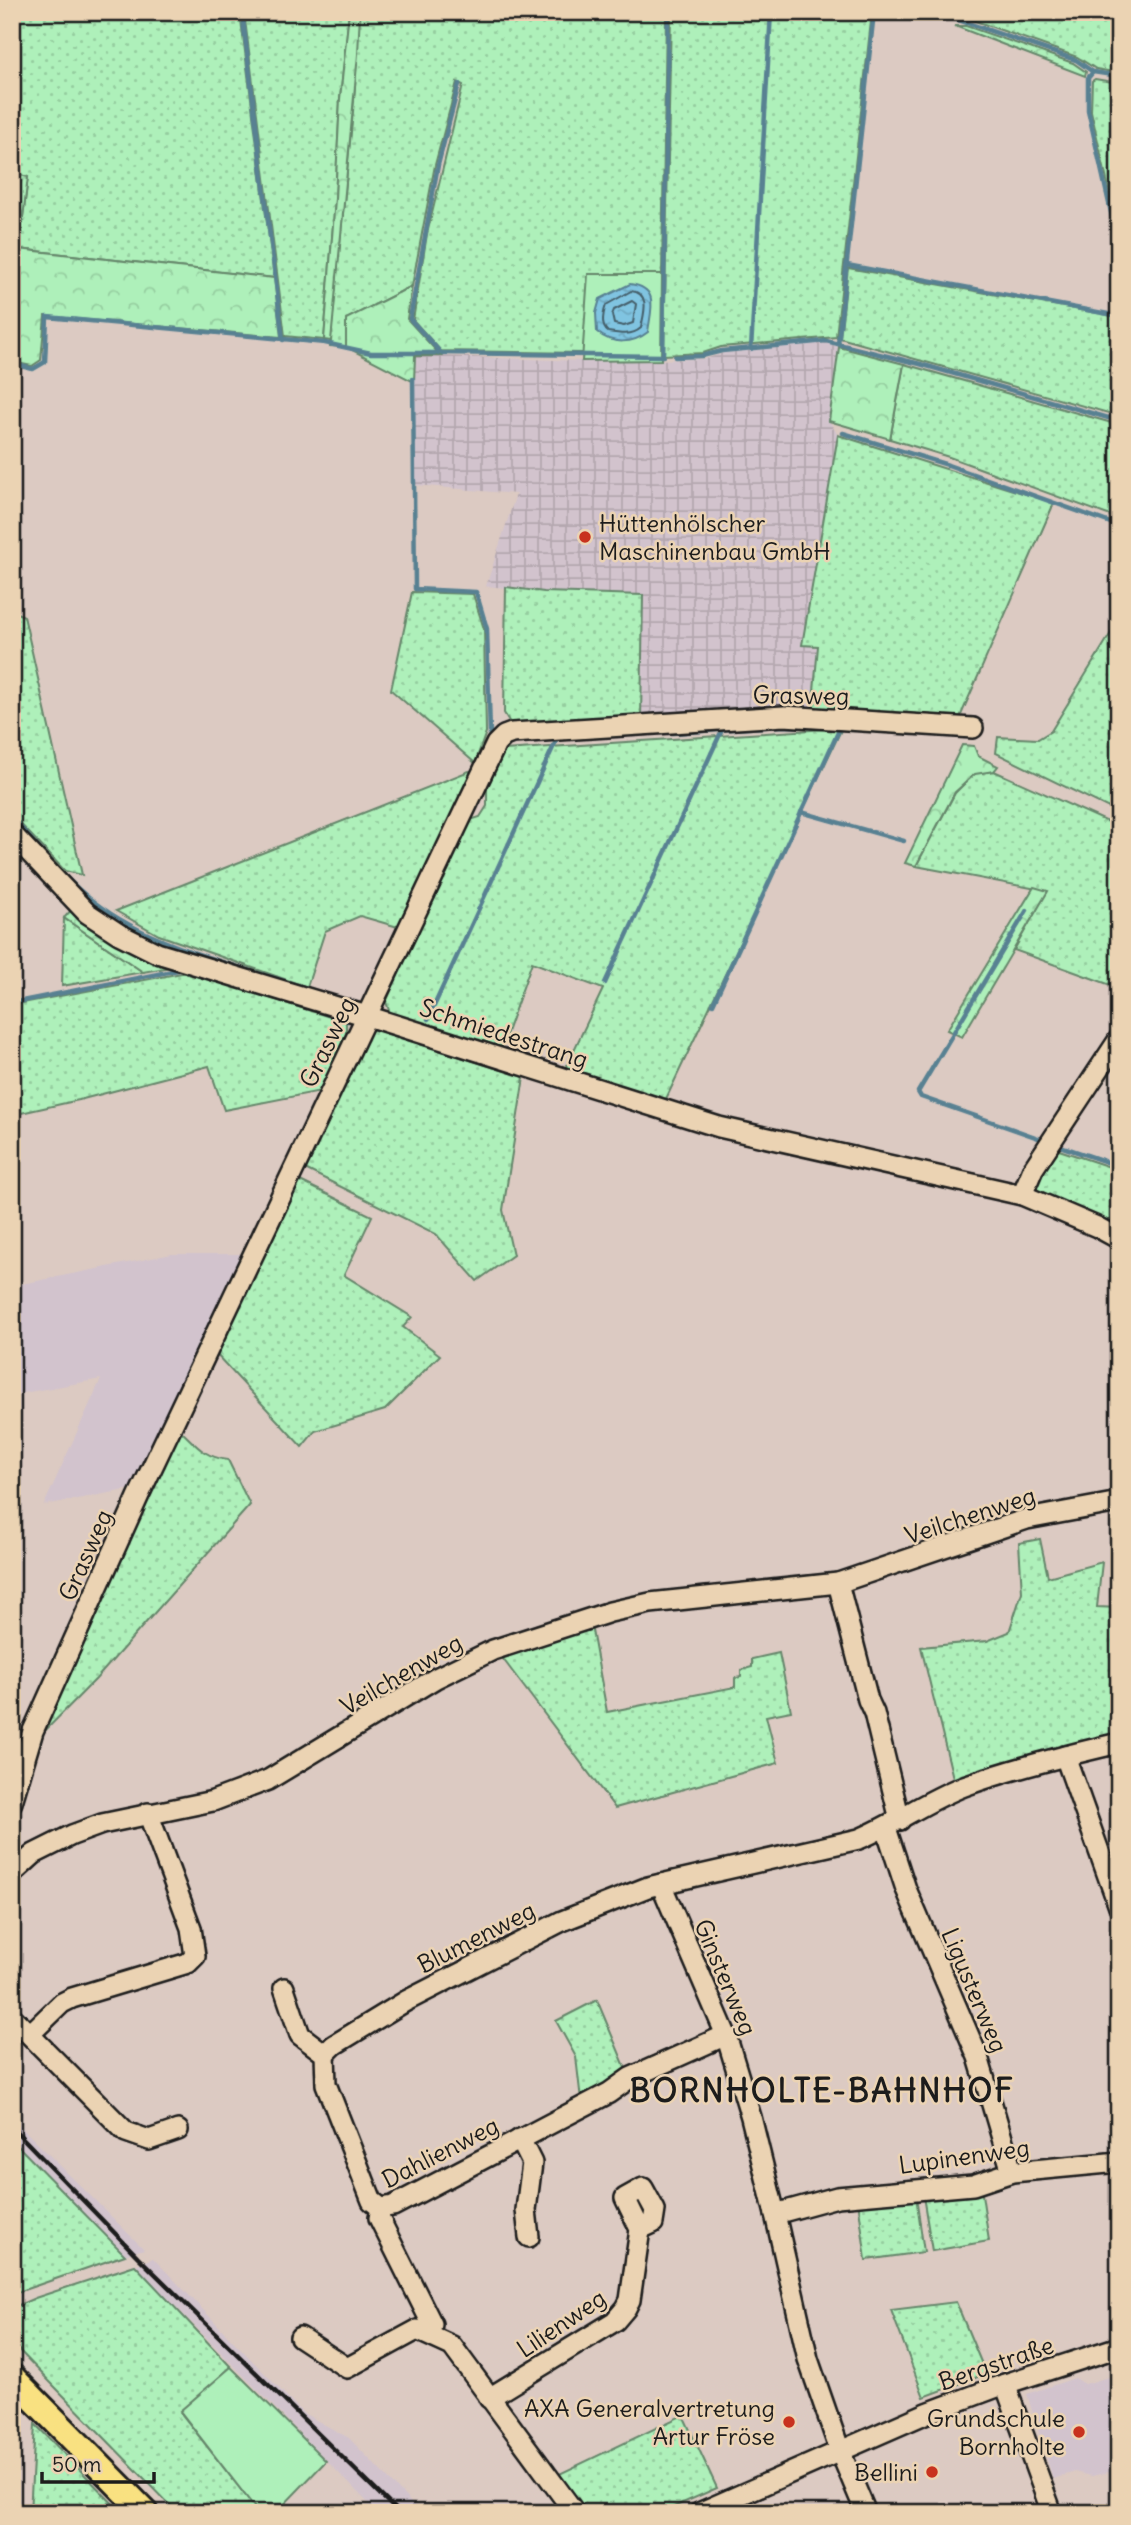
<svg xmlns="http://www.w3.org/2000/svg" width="1131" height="2525" font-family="Delius,sans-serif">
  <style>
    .built { fill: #d2c3cd }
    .industrial { fill: url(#industrial-grid) }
    .grass { fill: url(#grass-dots); stroke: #65866b; stroke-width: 2 }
    .forest { fill: url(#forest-crowns); stroke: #65866b; stroke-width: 2 }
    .garden { fill: #aef0ba; stroke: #65866b; stroke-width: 2 }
    .water { fill: url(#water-ripples); stroke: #588192; stroke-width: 2 }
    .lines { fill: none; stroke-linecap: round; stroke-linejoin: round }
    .shore { stroke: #445f6b; stroke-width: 2 }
    .stream { stroke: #588192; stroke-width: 4.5 }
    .minor-casing { stroke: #1c1c1c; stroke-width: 24 }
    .major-casing { stroke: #1c1c1c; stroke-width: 30 }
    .minor { stroke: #ebd3b3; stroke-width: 19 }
    .major { stroke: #f9e181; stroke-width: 24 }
    .rail { stroke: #1c1c1c; stroke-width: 4.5 }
    .poi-dot { fill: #c8321e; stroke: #ebd3b3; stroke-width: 2.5 }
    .labels { text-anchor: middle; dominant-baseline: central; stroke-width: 5; stroke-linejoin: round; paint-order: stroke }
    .poi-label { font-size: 24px; fill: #1c1c1c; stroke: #ebd3b3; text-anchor: end }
    .street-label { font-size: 24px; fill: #1c1c1c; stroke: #ebd3b3 }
    .district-label { font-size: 32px; font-weight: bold; letter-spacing: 2px; fill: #1c1c1c; stroke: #ebd3b3 }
  </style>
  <defs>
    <pattern id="industrial-grid" width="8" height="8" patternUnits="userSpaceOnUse" patternTransform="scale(1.75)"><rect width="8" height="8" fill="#d2c3cd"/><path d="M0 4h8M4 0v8" fill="none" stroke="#b4a7af"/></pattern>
    <pattern id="grass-dots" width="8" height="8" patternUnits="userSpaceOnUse" patternTransform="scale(1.75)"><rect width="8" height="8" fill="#aef0ba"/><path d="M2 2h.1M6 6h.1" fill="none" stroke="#95cd9f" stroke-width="1.8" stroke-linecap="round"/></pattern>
    <pattern id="forest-crowns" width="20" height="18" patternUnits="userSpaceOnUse" patternTransform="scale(1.75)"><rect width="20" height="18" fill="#aef0ba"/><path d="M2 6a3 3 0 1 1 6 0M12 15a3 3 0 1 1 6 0" fill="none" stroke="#95cd9f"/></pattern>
    <pattern id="water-ripples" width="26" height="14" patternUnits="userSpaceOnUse" patternTransform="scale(1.75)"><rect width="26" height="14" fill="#80c4e1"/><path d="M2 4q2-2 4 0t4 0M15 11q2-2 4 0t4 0" fill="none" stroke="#6ea8c0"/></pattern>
  </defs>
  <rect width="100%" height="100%" fill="#dccac2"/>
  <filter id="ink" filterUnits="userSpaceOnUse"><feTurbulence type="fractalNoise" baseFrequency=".0143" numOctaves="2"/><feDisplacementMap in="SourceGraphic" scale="14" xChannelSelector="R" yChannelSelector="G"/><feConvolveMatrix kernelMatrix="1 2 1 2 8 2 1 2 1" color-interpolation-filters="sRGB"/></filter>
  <g filter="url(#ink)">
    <g class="built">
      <path d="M172 1254H247L137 1488 44 1505 101 1379 12 1395V1286Z"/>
      <path d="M12 2118 144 2249 125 2255 12 2140Z"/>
      <path d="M153 2258 303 2413 349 2438 421 2513H378L135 2265Z"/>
      <path d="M1119 2374V2480L1116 2470 1092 2476 1075 2472 1053 2479 1027 2394 1075 2378 1085 2384Z"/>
    </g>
    <path class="industrial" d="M826 343 839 347 829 421 838 435 802 644 818 646 812 713 641 719 544 592 486 586 516 494 415 485V355L582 361 705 359 724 353Z"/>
    <g class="grass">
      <path d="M12 12H240L274 278 19 249 28 177 12 173Z"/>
      <path d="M244 12H349L340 99 335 199 324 340 285 336Z"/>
      <path d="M360 12H666L662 274H589L583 353 441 351 413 320 427 234 463 85 457 82 435 165 412 286 346 319V347L330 346 354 101Z"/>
      <path d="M671 12H872L836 337 721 347 703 353 664 355Z"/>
      <path d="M950 12H1119V73L1096 69 1077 57Z"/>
      <path d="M1095 79 1119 83V233L1091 111 1092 81Z"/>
      <path d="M848 268 1119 317V416L840 338Z"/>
      <path d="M904 364 1119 425V519L949 457 890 439Z"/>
      <path d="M838 435 1054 503 958 722 812 713 818 646 802 645Z"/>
      <path d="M506 587 544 592 643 595 641 719 513 728 504 713Z"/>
      <path d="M412 592 473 594 484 629 486 732 475 763 391 690Z"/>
      <path d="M12 611 24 616 82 875 65 871 12 815Z"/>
      <path d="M1119 620V813L996 753 998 737 1038 739 1051 731Z"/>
      <path d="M842 728 665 1101 564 1071 603 989 532 962 501 1049 390 1013 386 1002 467 821 480 817 487 806V786L504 750Z"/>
      <path d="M469 771 474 773 398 927 360 916 325 931 307 987 159 935 116 911Z"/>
      <path d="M994 771 1119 827V988L1014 950 1047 891 916 866 955 793 975 773Z"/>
      <path d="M64 918 143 972 62 986Z"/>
      <path d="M187 972 346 1022V1033L326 1090 224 1110 209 1066 79 1100 12 1115V1005Z"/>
      <path d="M370 1028 524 1077 503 1210 513 1255 477 1281 436 1234 303 1168Z"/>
      <path d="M1053 1148 1119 1170V1230L1076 1207 1038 1191 1035 1185Z"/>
      <path d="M298 1180 372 1216 344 1275 412 1317 403 1327 440 1355 385 1410 315 1431 302 1447 215 1353Z"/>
      <path d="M180 1430C197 1446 204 1457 228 1460L250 1505 96 1679 32 1744Z"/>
      <path d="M1040 1539 1048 1577 1102 1562 1097 1607 1119 1608V1736L954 1782 921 1647 987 1641 1009 1632 1022 1592 1019 1543Z"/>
      <path d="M591 1625 607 1712 735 1687V1678L741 1677V1670L752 1667V1659L779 1653 791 1711 766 1716 778 1763 615 1808 503 1659V1652Z"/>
      <path d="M597 2000 626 2069 581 2100 576 2057 556 2021Z"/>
      <path d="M16 2144 125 2255 12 2294V2147Z"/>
      <path d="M974 2189 982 2194 989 2241 932 2251 923 2196Z"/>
      <path d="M902 2196H916L924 2252 866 2260 858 2200 875 2198 884 2203 898 2202Z"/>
      <path d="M135 2265 231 2367 180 2412 259 2513H178L12 2343V2308L35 2298Z"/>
      <path d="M956 2302 986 2374 924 2397 891 2310Z"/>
      <path d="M683 2415 717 2488 660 2513H581L553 2477Z"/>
      <path d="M35 2424 122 2513H30Z"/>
    </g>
    <g class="forest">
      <path d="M349 12H360L358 54 331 341 324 340 335 199 340 99Z"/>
      <path d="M955 26H966L1073 63 1086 72 1085 76Z"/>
      <path d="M12 173 28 177 19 249 274 278 281 337 45 316 41 360 32 366 12 362Z"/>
      <path d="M412 286 407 319 441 356H415L414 382 346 347V319Z"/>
      <path d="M839 347 904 364 890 439 829 421Z"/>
      <path d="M962 745 974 746 978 756 998 766 994 771 975 774 955 792 916 866 905 863Z"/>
      <path d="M1034 887 1048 891 962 1037 947 1030Z"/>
      <path d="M72 909 182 965 143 972 64 918Z"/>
    </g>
    <g class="garden">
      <path d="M588 274H662L661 360 582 361Z"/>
      <path d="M231 2367 326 2461 276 2513H259L180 2411Z"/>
    </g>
    <path class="water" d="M630 284C660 288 651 309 648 332 633 344 612 345 597 332L596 313 600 299Z"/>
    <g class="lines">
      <g class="shore">
        <path d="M631 291C651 293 644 313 641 328 632 336 620 334 608 332 600 326 603 314 606 305Z"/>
        <path d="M632 301 636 304 633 323 624 326 614 324 612 315 614 310Z"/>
      </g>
      <g class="stream">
        <path d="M242 12 283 340"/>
        <path d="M935 12 1076 60 1093 72 1119 76"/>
        <path d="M1093 72 1088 78V110L1119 248"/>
        <path d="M459 84 438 165 410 319 441 353 663 356 668 12"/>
        <path d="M847 265 1119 316"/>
        <path d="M838 344 874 12"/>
        <path d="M751 349 771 12"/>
        <path d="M675 357 702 356 722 351 826 341 920 364 1119 421"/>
        <path d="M12 364 33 369 45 362 47 317 325 343 371 353H440"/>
        <path d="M413 379 415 589 476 592 487 629 490 734 488 741"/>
        <path d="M843 433 948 465 1119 526"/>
        <path d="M672 733 779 726 813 727"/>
        <path d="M801 812 904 841"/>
        <path d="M12 818C36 844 67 882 94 902 152 947 236 965 306 988"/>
        <path d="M1027 910 918 1092 921 1097 1044 1140"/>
        <path d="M605 983 722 730"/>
        <path d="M12 1003 183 969"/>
        <path d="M713 1004 840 728H836"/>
        <path d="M318 1011 348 1021"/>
        <path d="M428 1019 557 739"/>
        <path d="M1057 1145 1119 1166"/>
      </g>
      <defs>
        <g id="minor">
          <path d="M12 834 87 913 119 934 157 953 367 1016 719 1127 1022 1195 1097 1227 1119 1239"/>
          <path d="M1022 1195 1033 1169 1119 1039"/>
          <path d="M838 1583 868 1700 874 1713 900 1820"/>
          <path d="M1065 1756 1119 1907"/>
          <path d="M12 1802 33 1731 139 1495 496 744 504 736 512 733 784 716 973 728"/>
          <path d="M886 1828 906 1889 978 2057 1012 2172"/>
          <path d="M12 1874 34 1854 72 1835 102 1824 213 1801 268 1780 436 1678 493 1650 610 1612 650 1603 838 1583 1027 1519 1119 1502"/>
          <path d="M661 1884 726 2035 751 2117 775 2214 808 2359 840 2451 866 2513"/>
          <path d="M284 1988 300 2035 325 2054 326 2084 372 2201 381 2208"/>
          <path d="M12 2017 126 2132 149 2140 178 2130"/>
          <path d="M30 2034 62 2003 72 1998 188 1963 195 1956 191 1928 148 1813"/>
          <path d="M325 2054 334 2045 406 2001 562 1921 648 1887 859 1839C895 1824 927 1800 964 1786 1014 1768 1067 1755 1119 1743"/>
          <path d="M520 2139 532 2163 526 2210 529 2237"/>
          <path d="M381 2208 393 2206 609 2093 630 2078 726 2035"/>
          <path d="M381 2208 379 2218 432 2324 430 2335"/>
          <path d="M775 2214 837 2197 973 2185 1012 2172 1119 2162"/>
          <path d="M300 2337 347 2368 417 2330 452 2346 575 2513"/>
          <path d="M1005 2384 1052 2513"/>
          <path d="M489 2398 615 2321 626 2308 630 2300 640 2229 625 2198 643 2188 655 2210 653 2223 640 2229"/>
          <path d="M699 2513 927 2413 1005 2384 1119 2347"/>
        </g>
        <path id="major" d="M12 2377 146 2513"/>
      </defs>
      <use href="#minor" class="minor-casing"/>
      <use href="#major" class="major-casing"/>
      <use href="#minor" class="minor"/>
      <use href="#major" class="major"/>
      <path class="rail" d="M12 2127 138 2257 399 2513"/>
    </g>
  </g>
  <g class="poi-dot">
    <circle cx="585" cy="537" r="7"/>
    <circle cx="789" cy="2422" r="7"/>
    <circle cx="1079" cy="2432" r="7"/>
    <circle cx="932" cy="2472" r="7"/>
  </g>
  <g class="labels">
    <g class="poi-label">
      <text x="599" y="523" text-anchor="start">Hüttenhölscher<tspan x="599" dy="28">Maschinenbau GmbH</tspan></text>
      <text x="775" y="2408">AXA Generalvertretung<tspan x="775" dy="28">Artur Fröse</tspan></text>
      <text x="1065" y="2418">Grundschule<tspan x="1065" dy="28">Bornholte</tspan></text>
      <text x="918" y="2472">Bellini</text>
    </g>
    <g class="street-label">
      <text transform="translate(801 695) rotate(1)">Grasweg</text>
      <text transform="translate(504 1033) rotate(18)">Schmiedestrang</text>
      <text transform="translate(327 1042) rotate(-64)">Grasweg</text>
      <text transform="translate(970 1515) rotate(-18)">Veilchenweg</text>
      <text transform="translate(85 1555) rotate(-66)">Grasweg</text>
      <text transform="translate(401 1674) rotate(-30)">Veilchenweg</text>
      <text transform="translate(476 1937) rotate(-27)">Blumenweg</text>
      <text transform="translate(726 1977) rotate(67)">Ginsterweg</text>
      <text transform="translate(975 1990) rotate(67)">Ligusterweg</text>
      <text transform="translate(440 2152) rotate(-27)">Dahlienweg</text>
      <text transform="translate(964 2156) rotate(-8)">Lupinenweg</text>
      <text transform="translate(561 2323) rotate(-34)">Lilienweg</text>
      <text transform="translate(996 2363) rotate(-19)">Bergstraße</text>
    </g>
    <g class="district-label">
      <text x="822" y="2090">BORNHOLTE-BAHNHOF</text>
    </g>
  </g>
  <rect width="1131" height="2525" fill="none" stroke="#ebd3b3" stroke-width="42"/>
  <rect x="21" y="21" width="1089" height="2483" fill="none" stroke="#1c1c1c" stroke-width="2.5" filter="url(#ink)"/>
  <path d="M42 2472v10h112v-10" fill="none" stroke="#1c1c1c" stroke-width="3.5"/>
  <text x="52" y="2472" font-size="21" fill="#1c1c1c" stroke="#ebd3b3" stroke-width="5" paint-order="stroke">50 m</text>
</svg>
